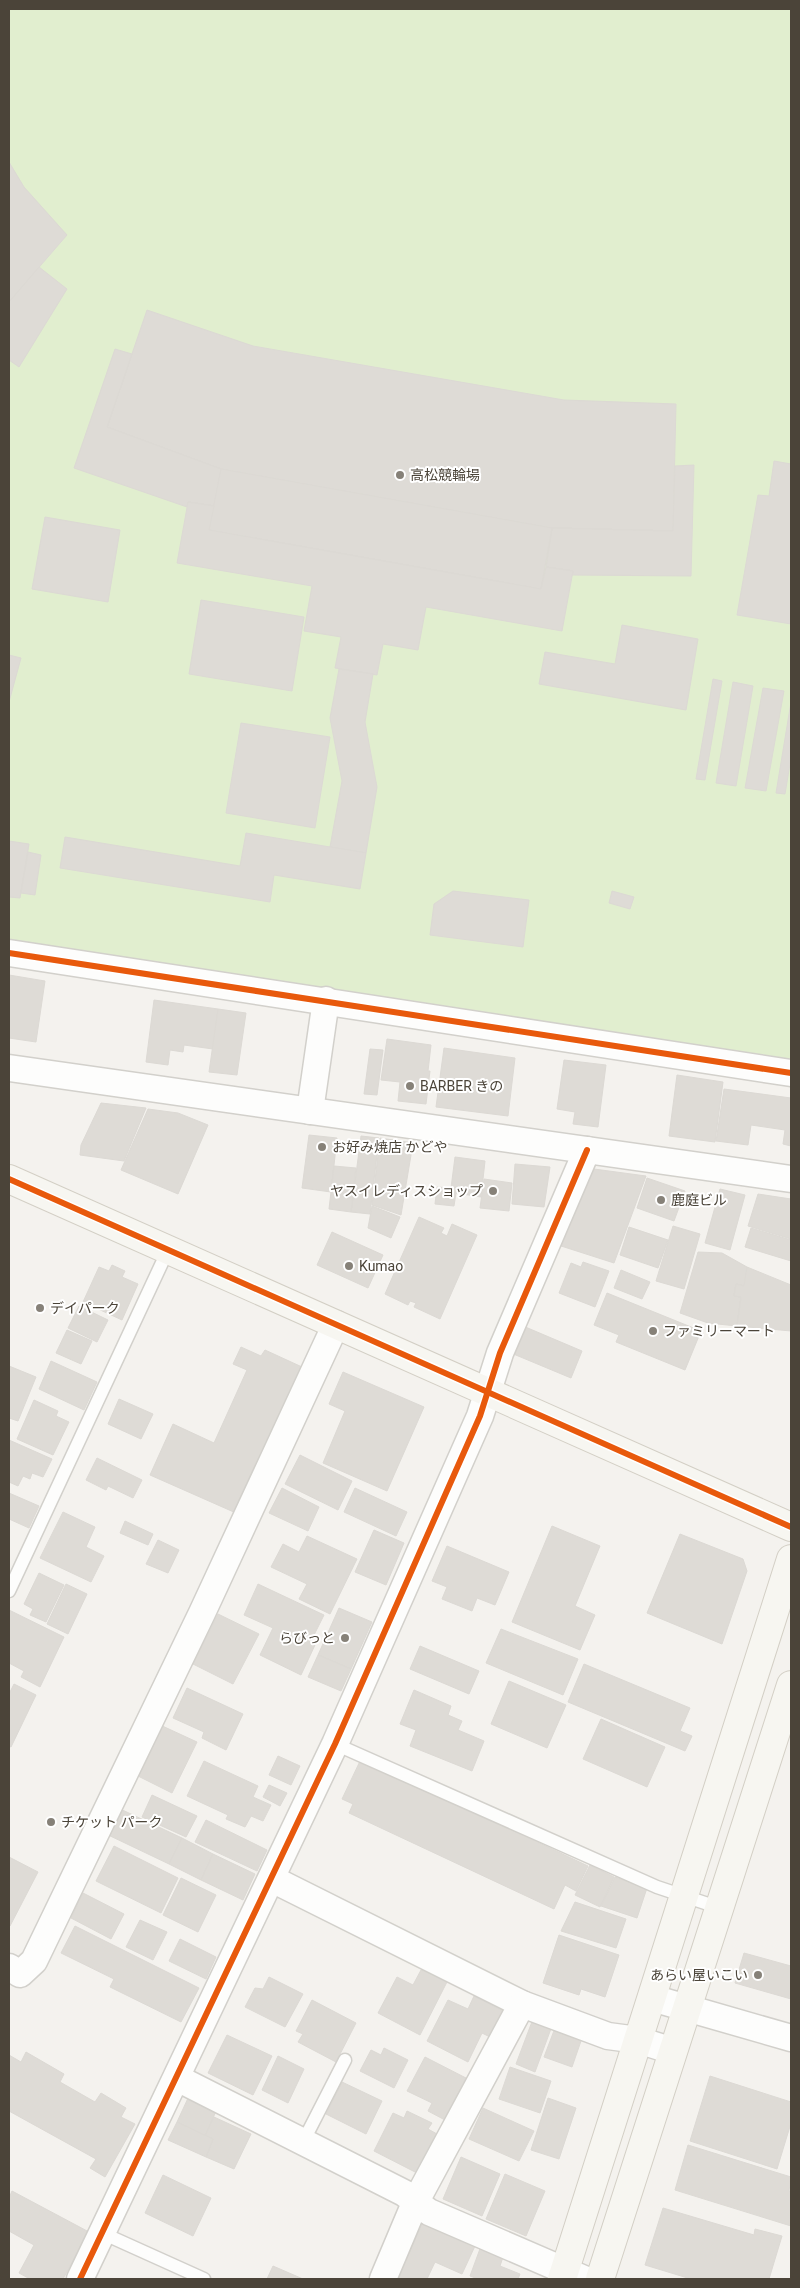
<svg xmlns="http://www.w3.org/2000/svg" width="800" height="2288" font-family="Roboto,'Noto Sans JP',sans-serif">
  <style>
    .green { fill: #e1eecf }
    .building { fill: #dedbd6; stroke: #dcd9d4 }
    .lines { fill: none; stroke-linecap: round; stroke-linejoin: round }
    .lane-casing { stroke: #d2d0cb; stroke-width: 15 }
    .street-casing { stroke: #d2d0cb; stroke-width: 29 }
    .secondary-casing { stroke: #d3cfc5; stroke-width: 30 }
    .lane { stroke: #fdfdfc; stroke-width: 12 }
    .street { stroke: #fdfdfc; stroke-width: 26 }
    .secondary { stroke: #f7f6f1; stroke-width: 28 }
    .cycleway-casing { stroke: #fff; stroke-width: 9 }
    .cycleway { stroke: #e8590c; stroke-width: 6 }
    .poi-dot { fill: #868178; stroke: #fff; stroke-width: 2 }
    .labels { text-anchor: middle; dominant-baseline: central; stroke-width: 4; stroke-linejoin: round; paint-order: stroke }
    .poi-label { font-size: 14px; fill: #4b4439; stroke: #fff; text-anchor: start }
  </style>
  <rect width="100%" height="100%" fill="#f4f2ee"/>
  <path class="green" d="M9 9H791V1059L9 941Z"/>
  <g class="building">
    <path d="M9 162 24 187 67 235 9 302Z"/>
    <path d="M39 267 67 289 19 367 9 360V302Z"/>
    <path d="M147 310 253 346 564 400 676 404 673 531 552 528 221 469 107 427Z"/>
    <path d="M115 349 132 354 107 427 221 469 214 506 188 502 187 507 74 468Z"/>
    <path d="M774 461 791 464V624L737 615 758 495 769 496Z"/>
    <path d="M694 465 691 576 572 575 573 571 546 567 552 528 673 531 675 466Z"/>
    <path d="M221 469 552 528 541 589 209 530Z"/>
    <path d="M188 502 214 506 209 530 541 589 546 567 573 571 562 631 426 607 418 650 383 644 377 675 335 668 341 637 304 631 312 586 177 563Z"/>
    <path d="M45 517 120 530 108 602 32 589Z"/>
    <path d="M201 600 304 617 292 691 189 674Z"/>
    <path d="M622 625 698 639 686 710 539 684 545 652 615 664Z"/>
    <path d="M9 655 21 658 9 702Z"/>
    <path d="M339 669 373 674 365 722 377 787 366 853 330 847 342 781 330 718Z"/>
    <path d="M713 679 722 681 705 780 696 779Z"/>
    <path d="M733 682 753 686 736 786 716 783Z"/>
    <path d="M763 688 784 691 766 791 745 788Z"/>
    <path d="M791 702V758L785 794 776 793Z"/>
    <path d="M241 723 330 737 315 828 226 813Z"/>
    <path d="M246 833 366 853 360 889 274 875 270 902 60 868 65 837 240 866Z"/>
    <path d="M9 841 29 844 20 898 9 897Z"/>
    <path d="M28 852 41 855 35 895 21 893Z"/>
    <path d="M453 891 529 900 523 947 430 935 434 904Z"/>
    <path d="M612 891 634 897 630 909 609 903Z"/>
    <path d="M9 975 45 981 36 1042 9 1038Z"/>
    <path d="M154 1000 218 1009 213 1049 184 1045 183 1052 170 1050 168 1065 146 1062Z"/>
    <path d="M218 1009 246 1013 237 1075 209 1072Z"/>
    <path d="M387 1039 431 1045 428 1071H430L426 1104 398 1101 400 1082 381 1080Z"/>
    <path d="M444 1048 515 1058 508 1116 436 1107Z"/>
    <path d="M370 1049 383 1050 377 1095 364 1094Z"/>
    <path d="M564 1060 606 1065 598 1127 573 1124 575 1112 557 1109Z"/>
    <path d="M677 1075 723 1082 715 1142 669 1136Z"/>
    <path d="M724 1089 791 1098V1146L783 1144 785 1130 751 1125 748 1145 716 1141Z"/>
    <path d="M101 1103 146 1108 124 1161 80 1155 81 1145Z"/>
    <path d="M148 1109 178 1113 208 1125 178 1194 121 1170Z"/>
    <path d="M309 1135 337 1138 331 1192 302 1188Z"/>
    <path d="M361 1136 379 1138 370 1214 351 1212Z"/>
    <path d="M380 1138 413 1143 401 1215 372 1205Z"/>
    <path d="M455 1157 485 1161 481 1197 456 1193 454 1206 435 1204 437 1187 451 1188Z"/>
    <path d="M515 1164 550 1167 544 1207 512 1204Z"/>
    <path d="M334 1166 356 1168 351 1212 329 1209Z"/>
    <path d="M594 1169 646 1176 614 1263 558 1245 578 1195Z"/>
    <path d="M647 1178 685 1191 674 1221 637 1208Z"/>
    <path d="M484 1179 512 1183 509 1211 480 1208Z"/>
    <path d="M720 1189 745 1195 730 1250 705 1243Z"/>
    <path d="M758 1194 791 1199V1239L748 1226Z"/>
    <path d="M372 1206 400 1217 391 1238 368 1228Z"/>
    <path d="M419 1217 444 1228 441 1233 447 1236 452 1224 477 1235 440 1319 414 1307 416 1303 410 1301 408 1305 385 1294Z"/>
    <path d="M673 1226 700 1234 684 1289 656 1281Z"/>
    <path d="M629 1227 668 1240 658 1268 620 1255Z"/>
    <path d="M751 1228 791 1240V1261L745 1247Z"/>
    <path d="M332 1232 383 1255 368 1288 317 1265Z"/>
    <path d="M698 1252 722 1253 747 1267 744 1286 736 1284 734 1296 741 1297 737 1326 708 1323 680 1313Z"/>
    <path d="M583 1262 609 1271 595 1307 559 1293 571 1263 581 1267Z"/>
    <path d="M112 1265 125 1271 122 1277 138 1284 122 1320 83 1302 99 1267 109 1271Z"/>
    <path d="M747 1267 791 1285V1331L737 1326 741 1297 734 1296 736 1284 744 1286Z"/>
    <path d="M621 1270 650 1282 642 1299 614 1288Z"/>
    <path d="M607 1293 701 1331 685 1370 616 1342 619 1335 594 1325Z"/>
    <path d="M79 1306 108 1320 97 1342 68 1328Z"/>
    <path d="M523 1326 582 1351 571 1378 511 1353Z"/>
    <path d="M67 1330 92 1341 81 1364 56 1353Z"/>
    <path d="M241 1347 261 1356 265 1350 302 1367 236 1513 150 1475 173 1424 214 1443 247 1370 233 1364Z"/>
    <path d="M51 1361 97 1382 84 1410 39 1389Z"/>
    <path d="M9 1366 36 1377 18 1421 9 1418Z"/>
    <path d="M343 1372 424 1407 387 1491 323 1463 345 1411 329 1404Z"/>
    <path d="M119 1399 153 1414 141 1439 108 1424Z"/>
    <path d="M34 1400 58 1411 56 1416 69 1422 53 1455 17 1439Z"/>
    <path d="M9 1440 52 1459 43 1477 32 1473 30 1479 23 1476 18 1486 9 1482Z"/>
    <path d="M300 1455 352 1481 338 1510 285 1484Z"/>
    <path d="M97 1458 142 1480 133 1498 108 1486 106 1490 86 1480Z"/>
    <path d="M282 1488 319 1507 308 1531 269 1513Z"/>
    <path d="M355 1488 407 1512 396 1536 344 1512Z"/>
    <path d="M9 1493 39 1506 29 1528 9 1519Z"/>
    <path d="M63 1512 95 1527 86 1547 104 1556 91 1582 40 1558Z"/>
    <path d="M125 1521 153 1534 148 1545 120 1533Z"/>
    <path d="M552 1526 600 1546 575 1606 595 1615 580 1650 512 1622Z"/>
    <path d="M374 1530 404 1543 386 1585 355 1572Z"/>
    <path d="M680 1534 743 1559 747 1571 722 1644 647 1613Z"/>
    <path d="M307 1536 357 1559 330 1614 299 1599 307 1584 271 1567 283 1544 299 1552Z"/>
    <path d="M158 1540 179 1550 168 1573 146 1564Z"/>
    <path d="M447 1546 509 1572 495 1605 477 1598 472 1611 442 1599 447 1587 432 1581Z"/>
    <path d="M39 1573 64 1585 46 1622 30 1615 33 1609 24 1604Z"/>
    <path d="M66 1584 87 1594 68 1634 47 1624Z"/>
    <path d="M258 1584 324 1615 310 1643 315 1645 301 1675 260 1655 273 1628 244 1615Z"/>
    <path d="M339 1608 372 1622 351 1669 318 1655Z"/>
    <path d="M9 1610 64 1637 40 1687 21 1677 24 1671 9 1663Z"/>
    <path d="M218 1614 259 1634 233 1684 193 1664Z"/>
    <path d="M501 1629 578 1659 563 1695 486 1663Z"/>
    <path d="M420 1646 479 1671 469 1694 410 1669Z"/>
    <path d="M318 1655 351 1669 341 1691 308 1677Z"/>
    <path d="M584 1664 690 1708 680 1731 692 1736 685 1751 568 1702Z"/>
    <path d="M509 1681 566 1705 547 1748 491 1724Z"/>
    <path d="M14 1684 36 1695 11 1747 9 1746V1694Z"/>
    <path d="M187 1688 243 1714 226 1750 202 1738 204 1732 173 1718Z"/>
    <path d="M414 1690 451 1706 448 1715 462 1721 458 1730 484 1741 472 1771 410 1746 416 1730 400 1724Z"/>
    <path d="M601 1719 665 1747 647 1787 583 1759Z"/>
    <path d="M158 1724 197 1742 172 1793 134 1774Z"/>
    <path d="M278 1756 300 1766 291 1785 269 1775Z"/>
    <path d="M361 1759 588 1866 576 1891 565 1885 554 1909 349 1813 353 1804 342 1799Z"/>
    <path d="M204 1761 258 1786 253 1797 271 1805 263 1821 251 1816 245 1827 226 1819 228 1815 187 1796Z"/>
    <path d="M269 1785 287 1793 280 1806 263 1797Z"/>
    <path d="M152 1795 197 1816 186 1837 142 1817Z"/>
    <path d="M116 1807 182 1838 169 1864 104 1833Z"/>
    <path d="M206 1820 267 1850 257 1871 195 1842Z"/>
    <path d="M182 1838 213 1854 201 1880 169 1864Z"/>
    <path d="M114 1846 178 1878 161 1913 96 1881Z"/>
    <path d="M213 1854 255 1874 243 1900 201 1880Z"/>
    <path d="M9 1857 38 1872 10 1926H9Z"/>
    <path d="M590 1865 614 1877 600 1907 575 1895Z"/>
    <path d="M615 1877 647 1888 637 1918 601 1906Z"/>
    <path d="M181 1878 216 1895 198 1932 163 1915Z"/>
    <path d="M83 1893 124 1914 111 1939 71 1918Z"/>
    <path d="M575 1902 626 1919 616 1948 561 1931Z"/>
    <path d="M140 1920 167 1932 153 1960 126 1947Z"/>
    <path d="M75 1926 199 1988 181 2022 110 1987 114 1979 61 1953Z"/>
    <path d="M559 1935 619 1955 605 1997 581 1989 579 1995 543 1983Z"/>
    <path d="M180 1939 216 1957 206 1979 169 1961Z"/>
    <path d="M744 1953 791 1966V1999L735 1983Z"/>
    <path d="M421 1970 448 1980 420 2035 378 2013 397 1977 413 1985Z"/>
    <path d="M269 1977 303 1994 285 2027 245 2007 255 1988 263 1989Z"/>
    <path d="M474 1996 503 2011 490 2037 482 2033 468 2062 427 2041 448 2000 468 2009Z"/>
    <path d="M312 2000 356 2023 336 2062 298 2042 303 2034 296 2031Z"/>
    <path d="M533 2019 552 2026 535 2072 516 2064Z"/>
    <path d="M555 2028 582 2038 572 2067 544 2057Z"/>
    <path d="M227 2035 272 2056 253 2095 208 2073Z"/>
    <path d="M384 2048 408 2060 394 2088 360 2071 371 2050 381 2055Z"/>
    <path d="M26 2052 64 2074 60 2082 95 2102 101 2093 126 2108 121 2117 135 2124 105 2177 90 2168 96 2159 9 2111V2055L21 2062Z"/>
    <path d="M278 2056 304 2069 288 2103 262 2090Z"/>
    <path d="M425 2057 466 2078 445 2120 428 2111 432 2103 407 2091Z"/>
    <path d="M510 2067 551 2081 540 2113 499 2099Z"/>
    <path d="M710 2076 791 2102V2123L777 2169 690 2141Z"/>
    <path d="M342 2082 382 2101 366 2134 326 2114Z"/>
    <path d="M189 2096 217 2109 205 2136 177 2122Z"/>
    <path d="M548 2098 576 2108 559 2159 531 2150Z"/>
    <path d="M483 2108 534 2131 519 2161 469 2139Z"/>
    <path d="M407 2111 432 2123 428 2129 437 2134 417 2173 374 2151 393 2113 404 2118Z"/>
    <path d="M214 2117 251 2134 234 2169 206 2157 213 2139 205 2136Z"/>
    <path d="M177 2122 213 2139 206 2157 168 2140Z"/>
    <path d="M688 2145 791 2177 789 2191 791 2192V2226L675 2190Z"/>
    <path d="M461 2157 500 2174 482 2216 443 2199Z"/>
    <path d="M505 2174 545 2191 526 2236 486 2219Z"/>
    <path d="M163 2175 211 2198 193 2236 145 2213Z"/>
    <path d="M12 2191 89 2232 63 2279H30L19 2273 34 2245 9 2231V2198Z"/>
    <path d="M663 2208 754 2235 755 2229 782 2236 769 2279H691L645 2265Z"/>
    <path d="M423 2222 475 2246 462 2274 435 2262 427 2279H397Z"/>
    <path d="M481 2246 504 2254 500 2266 520 2274 518 2279H478L470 2276Z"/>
    <path d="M273 2266 303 2279H267Z"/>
  </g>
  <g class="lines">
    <defs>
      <g id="lane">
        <path d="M9 1591 168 1250"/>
        <path d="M335 1744 657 1887 720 1908"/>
        <path d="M303 2142 345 2060"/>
        <path d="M102 2233 204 2279"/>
      </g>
      <g id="street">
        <path d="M9 953 791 1073"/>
        <path d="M9 1068 791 1179"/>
        <path d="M310 1111 326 1000"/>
        <path d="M272 1879 522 2004 608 2036 638 2040 673 2051"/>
        <path d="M9 1967 20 1974 34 1961 202 1613 336 1324"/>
        <path d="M652 1998 791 2038"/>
        <path d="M177 2078 404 2193 429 2212 584 2279"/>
        <path d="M80 2279 335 1744 480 1416 500 1353 587 1150"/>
        <path d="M383 2279 415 2203 522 2004"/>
      </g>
      <g id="secondary">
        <path d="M9 1179 791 1527"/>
        <path d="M562 2279 791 1559"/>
        <path d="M600 2279 791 1685"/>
      </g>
    </defs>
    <use href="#lane" class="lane-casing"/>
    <use href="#street" class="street-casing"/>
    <use href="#secondary" class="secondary-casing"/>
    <use href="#lane" class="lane"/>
    <use href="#street" class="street"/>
    <use href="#secondary" class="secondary"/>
    <defs>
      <g id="cycleway">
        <path d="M9 953 791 1073"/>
        <path d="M9 1179 791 1527"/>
        <path d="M80 2279 335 1744 480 1416 500 1353 587 1150"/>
      </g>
    </defs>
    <use href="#cycleway" class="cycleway-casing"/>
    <use href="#cycleway" class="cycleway"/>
  </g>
  <g class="poi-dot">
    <circle cx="400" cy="475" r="5"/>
    <circle cx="410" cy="1086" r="5"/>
    <circle cx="322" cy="1147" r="5"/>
    <circle cx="493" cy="1191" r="5"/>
    <circle cx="661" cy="1200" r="5"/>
    <circle cx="349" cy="1266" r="5"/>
    <circle cx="40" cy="1308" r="5"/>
    <circle cx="653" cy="1331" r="5"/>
    <circle cx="345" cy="1638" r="5"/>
    <circle cx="51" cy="1822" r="5"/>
    <circle cx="758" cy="1975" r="5"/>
  </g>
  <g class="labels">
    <g class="poi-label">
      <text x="410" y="475">高松競輪場</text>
      <text x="420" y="1086">BARBER きの</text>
      <text x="332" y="1147">お好み焼店 かどや</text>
      <text x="483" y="1191" text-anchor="end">ヤスイレディスショップ</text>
      <text x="671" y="1200">鹿庭ビル</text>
      <text x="359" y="1266">Kumao</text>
      <text x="50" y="1308">デイパーク</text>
      <text x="663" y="1331">ファミリーマート</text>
      <text x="335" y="1638" text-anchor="end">らびっと</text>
      <text x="61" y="1822">チケット パーク</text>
      <text x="748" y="1975" text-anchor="end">あらい屋いこい</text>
    </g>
  </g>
  <rect width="800" height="2288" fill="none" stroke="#4b4439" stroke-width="20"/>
</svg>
